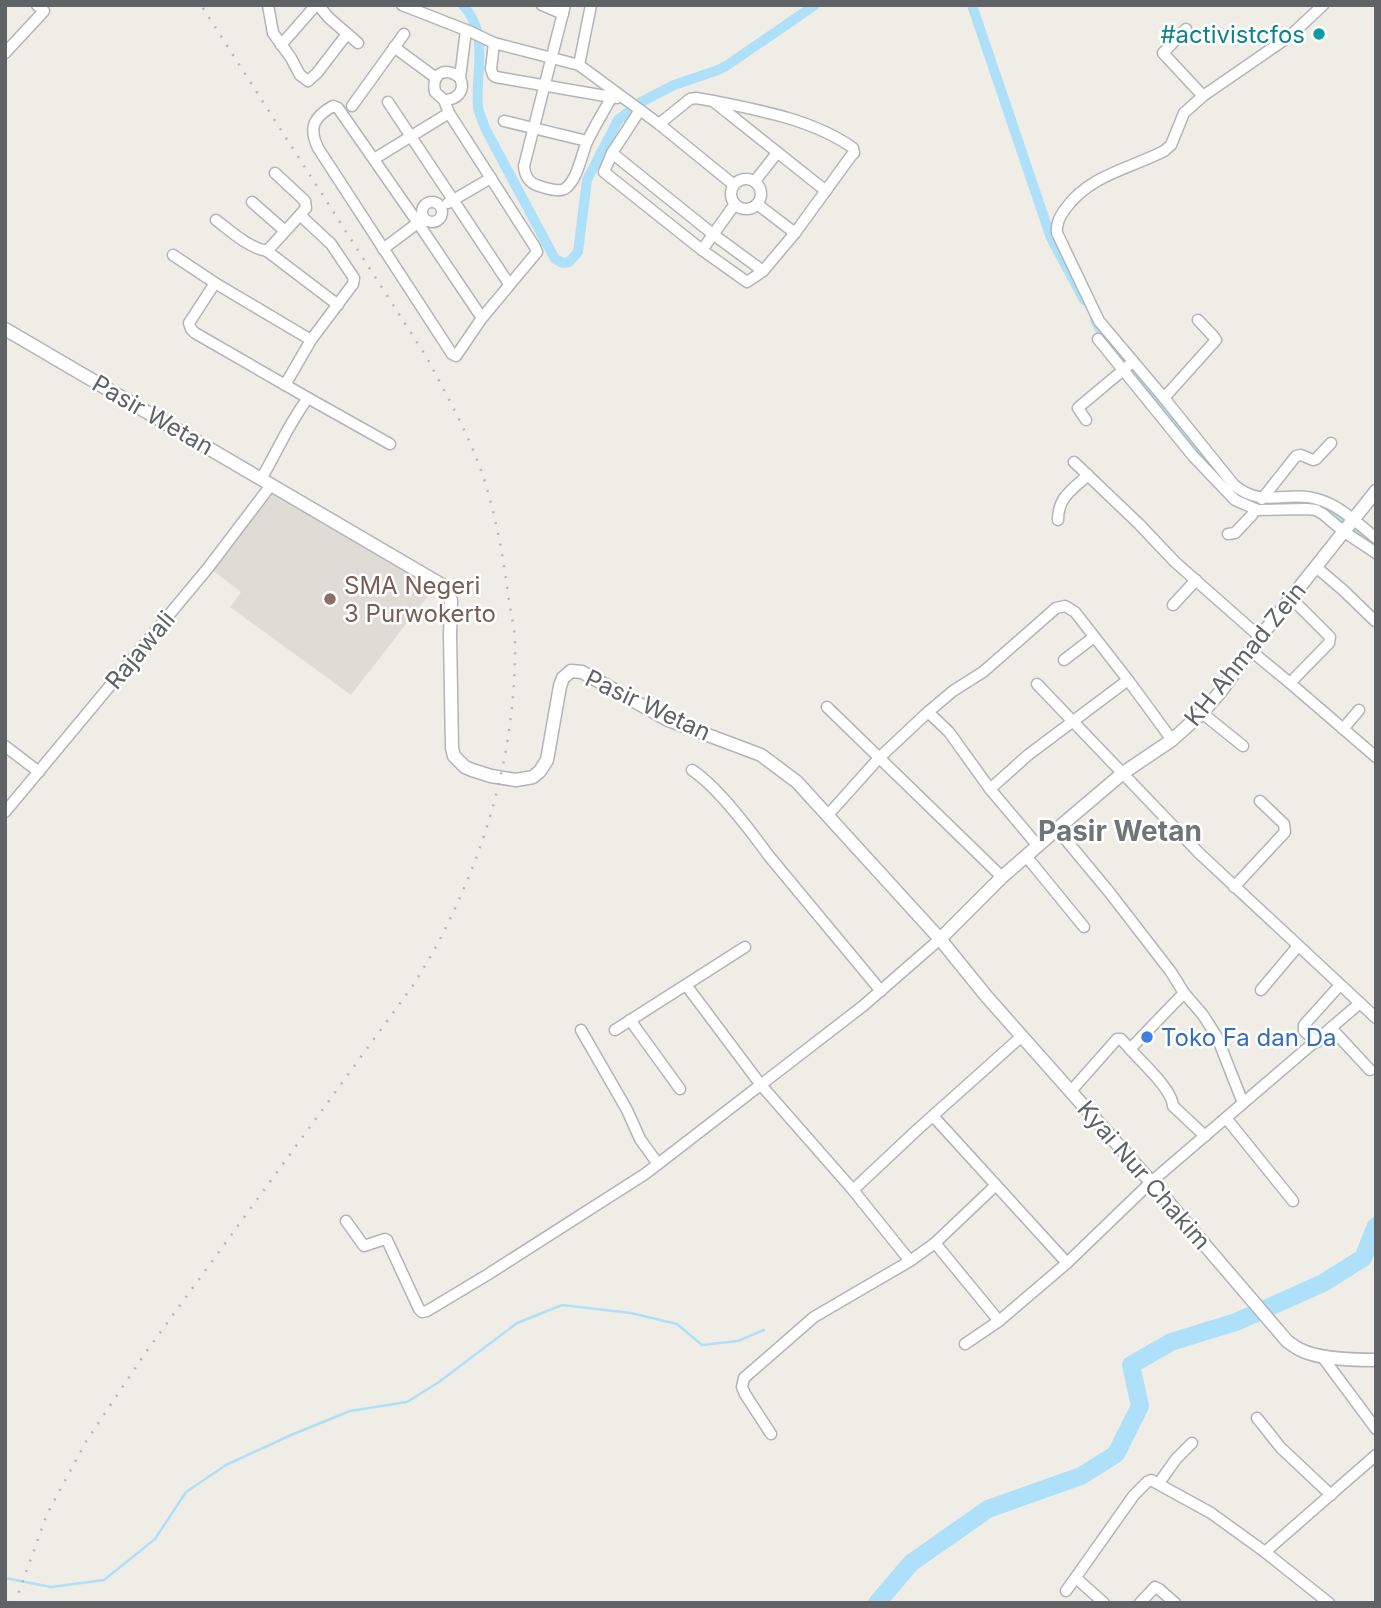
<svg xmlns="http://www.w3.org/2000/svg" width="1381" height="1608" font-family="Inter,sans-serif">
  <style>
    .education { fill: #dfdcd6 }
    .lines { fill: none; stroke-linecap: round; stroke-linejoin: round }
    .stream { stroke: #aee0f9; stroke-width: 2.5 }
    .canal { stroke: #aee0f9; stroke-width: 10 }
    .river { stroke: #aee0f9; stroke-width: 18 }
    .minor-casing { stroke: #b2b5b8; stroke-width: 13 }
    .tertiary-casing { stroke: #b2b5b8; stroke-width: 15 }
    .minor { stroke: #fff; stroke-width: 10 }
    .tertiary { stroke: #fff; stroke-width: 12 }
    .rail { stroke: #b5b6b6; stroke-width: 2.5; stroke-dasharray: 2 9; stroke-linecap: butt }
    .culture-dot { fill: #0f9aa8; stroke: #fff; stroke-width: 2.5 }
    .education-dot { fill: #8d6e63; stroke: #fff; stroke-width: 2.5 }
    .shop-dot { fill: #3f7fe0; stroke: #fff; stroke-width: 2.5 }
    .labels { text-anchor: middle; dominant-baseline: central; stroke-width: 5; stroke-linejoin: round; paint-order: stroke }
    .culture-label { font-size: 24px; fill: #0d838f; stroke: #fff; text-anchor: end }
    .street-label { font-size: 24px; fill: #5f6366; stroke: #fff }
    .education-label { font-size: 24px; fill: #785e54; stroke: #fff; text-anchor: start }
    .shop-label { font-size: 24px; fill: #366cbe; stroke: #fff; text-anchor: start }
    .quarter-label { font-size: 28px; font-weight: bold; fill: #707578; stroke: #fff }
  </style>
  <rect width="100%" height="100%" fill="#f0ede7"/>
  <path class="education" d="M273 490 434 588 351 695 230 607 241 592 211 569Z"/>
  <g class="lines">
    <path class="stream" d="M5 1578 51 1587 104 1580 155 1539 186 1492 226 1465 291 1435 350 1411 407 1402 439 1382 517 1323 562 1305 631 1313 677 1324 702 1345 738 1341 764 1330"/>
    <g class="canal">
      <path d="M463 5C490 35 475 71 478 107 479 114 483 121 485 128L555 259 563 263 569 262 578 252 587 180 618 120 641 102 674 85 718 70 726 66 815 5"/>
      <path d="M972 5 1051 238 1084 300"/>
      <path d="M1095 320 1103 335 1225 482"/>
      <path d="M1244 499C1264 510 1288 501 1310 504 1332 507 1358 532 1376 545"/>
    </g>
    <path class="river" d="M877 1603 911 1563 988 1509 1081 1476 1116 1454 1140 1406 1131 1365 1171 1342 1236 1322 1323 1283 1363 1258 1376 1226"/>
    <defs>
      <g id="minor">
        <path d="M268 5 273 33 291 58 300 75 308 81 317 73 347 34"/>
        <path d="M318 5 329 18 358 43"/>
        <path d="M402 5 471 32 494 43 579 65 659 124 734 185"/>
        <path d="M542 5 563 14"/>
        <path d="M565 5 524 166C525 177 529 183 539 186 546 188 560 193 566 188 578 178 581 156 587 142 594 127 603 113 611 98"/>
        <path d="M1186 29 1163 53 1203 96 1290 36 1323 5"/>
        <path d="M494 43 491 69 493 75 496 77 617 98"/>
        <path d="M281 45 316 5"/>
        <path d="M394 47 436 78"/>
        <path d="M5 53 44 11 37 5"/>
        <path d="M579 65 591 5"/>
        <path d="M460 78C446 66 431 73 435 92L444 100 449 113 535 247 537 252 482 318 456 356 452 354 318 148C308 127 314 117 333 106L338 108 418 223 482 318"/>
        <path d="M1203 96 1184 113 1171 145 1164 151C1129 169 1090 175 1066 208 1060 216 1056 223 1057 233L1099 321 1164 398 1234 485C1263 509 1286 490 1317 499 1340 505 1358 524 1376 538"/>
        <path d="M444 100C457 100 466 91 460 78L466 30"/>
        <path d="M388 102 509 284"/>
        <path d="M352 106 404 34"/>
        <path d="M640 110 612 153 604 172 702 250 747 282 763 271 795 233 851 156 854 153 853 148C814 120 759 110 713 101"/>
        <path d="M504 121 587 141"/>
        <path d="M659 124 690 99 696 98 713 101 826 191"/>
        <path d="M612 153 714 235 763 271"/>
        <path d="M374 159 449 113"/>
        <path d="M275 173 305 201 306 208 300 215"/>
        <circle cx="746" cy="194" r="15"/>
        <path d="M755 181 777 153"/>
        <circle cx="432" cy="212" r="10"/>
        <path d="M252 202 285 231"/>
        <path d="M448 203 491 178"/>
        <path d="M757 204 795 233"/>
        <path d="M216 220C232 232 247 247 267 251L300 215 331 244 354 278 353 284 311 340 285 385"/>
        <path d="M383 249 423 219"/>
        <path d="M702 250 735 204"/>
        <path d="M267 251 338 305"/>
        <path d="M173 255 215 283"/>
        <path d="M1098 339 1193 456 1235 500 1258 510 1307 509 1316 510 1323 514 1343 531 1376 553"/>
        <path d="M308 398 390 444"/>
        <path d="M1164 398 1216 340 1214 337 1198 320"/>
        <path d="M1086 420 1078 408 1079 407 1128 366"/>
        <path d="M1074 462 1139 524 1175 562 1260 637"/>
        <path d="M261 479C277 452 289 423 308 398L195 333 191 329 189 323 215 283 311 340"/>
        <path d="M1262 499 1296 456 1301 455 1313 460 1316 459 1331 443"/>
        <path d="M1058 520C1058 497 1072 490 1088 475"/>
        <path d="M1228 534 1235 533 1252 515 1255 509"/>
        <path d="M1316 567 1343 590 1375 621"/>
        <path d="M1173 605 1196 580"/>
        <path d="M1250 650 1290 683 1376 757"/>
        <path d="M1064 660 1094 637"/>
        <path d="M1290 683 1329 643 1330 637 1291 598"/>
        <path d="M827 707 1002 877"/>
        <path d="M928 712 949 732 990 789 1038 846"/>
        <path d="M1202 713 1243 746"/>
        <path d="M1343 729 1359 710"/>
        <path d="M5 746 39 772"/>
        <path d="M692 770C718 787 750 830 769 856L881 991"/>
        <path d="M990 789 1028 755 1128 680"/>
        <path d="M5 812 208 568 271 485"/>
        <path d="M827 816 879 758 928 712 953 691 983 672 1056 608 1065 606 1075 612 1128 680 1172 740"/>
        <path d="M1057 829 1110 893 1171 972 1184 993 1203 1015 1217 1037 1243 1103"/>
        <path d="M1026 856 1084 927"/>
        <path d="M1234 887 1285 832 1284 824 1260 801"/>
        <path d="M686 985 761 1085 853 1190 910 1261 935 1243 999 1321"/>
        <path d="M1261 990 1298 946"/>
        <path d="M1360 1003 1376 1018"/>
        <path d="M630 1020 680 1089"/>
        <path d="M1331 1028 1370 1070"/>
        <path d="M581 1030 627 1110 640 1139 658 1164"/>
        <path d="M615 1030 745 947"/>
        <path d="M1317 1042 1304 1031V1025L1340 985"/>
        <path d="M1130 1049C1142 1063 1172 1089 1173 1106L1205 1136"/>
        <path d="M1071 1091 1117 1039H1121L1130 1049 1184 993"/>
        <path d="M933 1116 1067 1263"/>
        <path d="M1226 1118 1293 1201"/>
        <path d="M853 1190 918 1129 1022 1036"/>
        <path d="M346 1221 364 1246 385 1239 387 1240 419 1309 422 1312 427 1311 487 1275 645 1174 863 1006 940 939"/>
        <path d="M935 1243 996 1185"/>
        <path d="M965 1344 999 1321 1067 1263 1151 1182 1360 1003 1199 853 1037 684"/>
        <path d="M1321 1355 1376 1429"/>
        <path d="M1257 1418 1281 1448 1331 1495"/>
        <path d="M771 1434 745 1394 742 1387 744 1378 814 1317 910 1261"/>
        <path d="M1159 1483 1176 1459 1192 1443"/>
        <path d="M1265 1552 1376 1455"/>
        <path d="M1076 1578 1104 1603"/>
        <path d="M1066 1591 1134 1495 1147 1482 1151 1480 1211 1513 1265 1552 1329 1603"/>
        <path d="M1140 1603 1155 1587 1159 1589 1175 1603"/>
      </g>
      <g id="tertiary">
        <path d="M5 329 442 585 451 600 450 636 452 748 454 756 465 767 472 770 491 776 516 780 533 777 540 771 547 760 560 686 563 678 571 671 582 672 668 720 761 755 797 782 940 939 987 997 1151 1182 1287 1341C1291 1344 1296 1348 1301 1350 1318 1359 1356 1360 1376 1360"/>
        <path d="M940 939 1002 877 1057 829 1123 773 1172 740 1202 713 1221 691 1260 637 1376 491"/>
      </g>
    </defs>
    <use href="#minor" class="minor-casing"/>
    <use href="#tertiary" class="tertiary-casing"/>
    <use href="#minor" class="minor"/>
    <use href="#tertiary" class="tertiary"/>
    <path class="rail" d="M15 1603 47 1514 87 1440 146 1352 414 984C424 967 435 950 443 933 489 843 516 745 515 643 515 629 511 615 509 601 504 561 497 521 485 482 471 438 448 398 427 358L201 5"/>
  </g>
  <circle class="culture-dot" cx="1319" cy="34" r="7"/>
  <circle class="education-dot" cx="330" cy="599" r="7"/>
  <circle class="shop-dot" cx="1147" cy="1037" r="7"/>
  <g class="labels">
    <g class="culture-label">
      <text x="1305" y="34">#activistcfos</text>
    </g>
    <g class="street-label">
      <text transform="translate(153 415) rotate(30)">Pasir Wetan</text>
      <text transform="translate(140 650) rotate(-50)">Rajawali</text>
      <text transform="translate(1245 654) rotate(-51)">KH Ahmad Zein</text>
      <text transform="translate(648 705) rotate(25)">Pasir Wetan</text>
      <text transform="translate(1144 1175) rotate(49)">Kyai Nur Chakim</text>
    </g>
    <g class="education-label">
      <text x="344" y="585">SMA Negeri<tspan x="344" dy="28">3 Purwokerto</tspan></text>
    </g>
    <g class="shop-label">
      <text x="1161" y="1037">Toko Fa dan Da</text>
    </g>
    <g class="quarter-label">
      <text x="1120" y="831">Pasir Wetan</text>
    </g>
  </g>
  <rect width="1381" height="1608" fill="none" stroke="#5f6366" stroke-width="14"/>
</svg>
